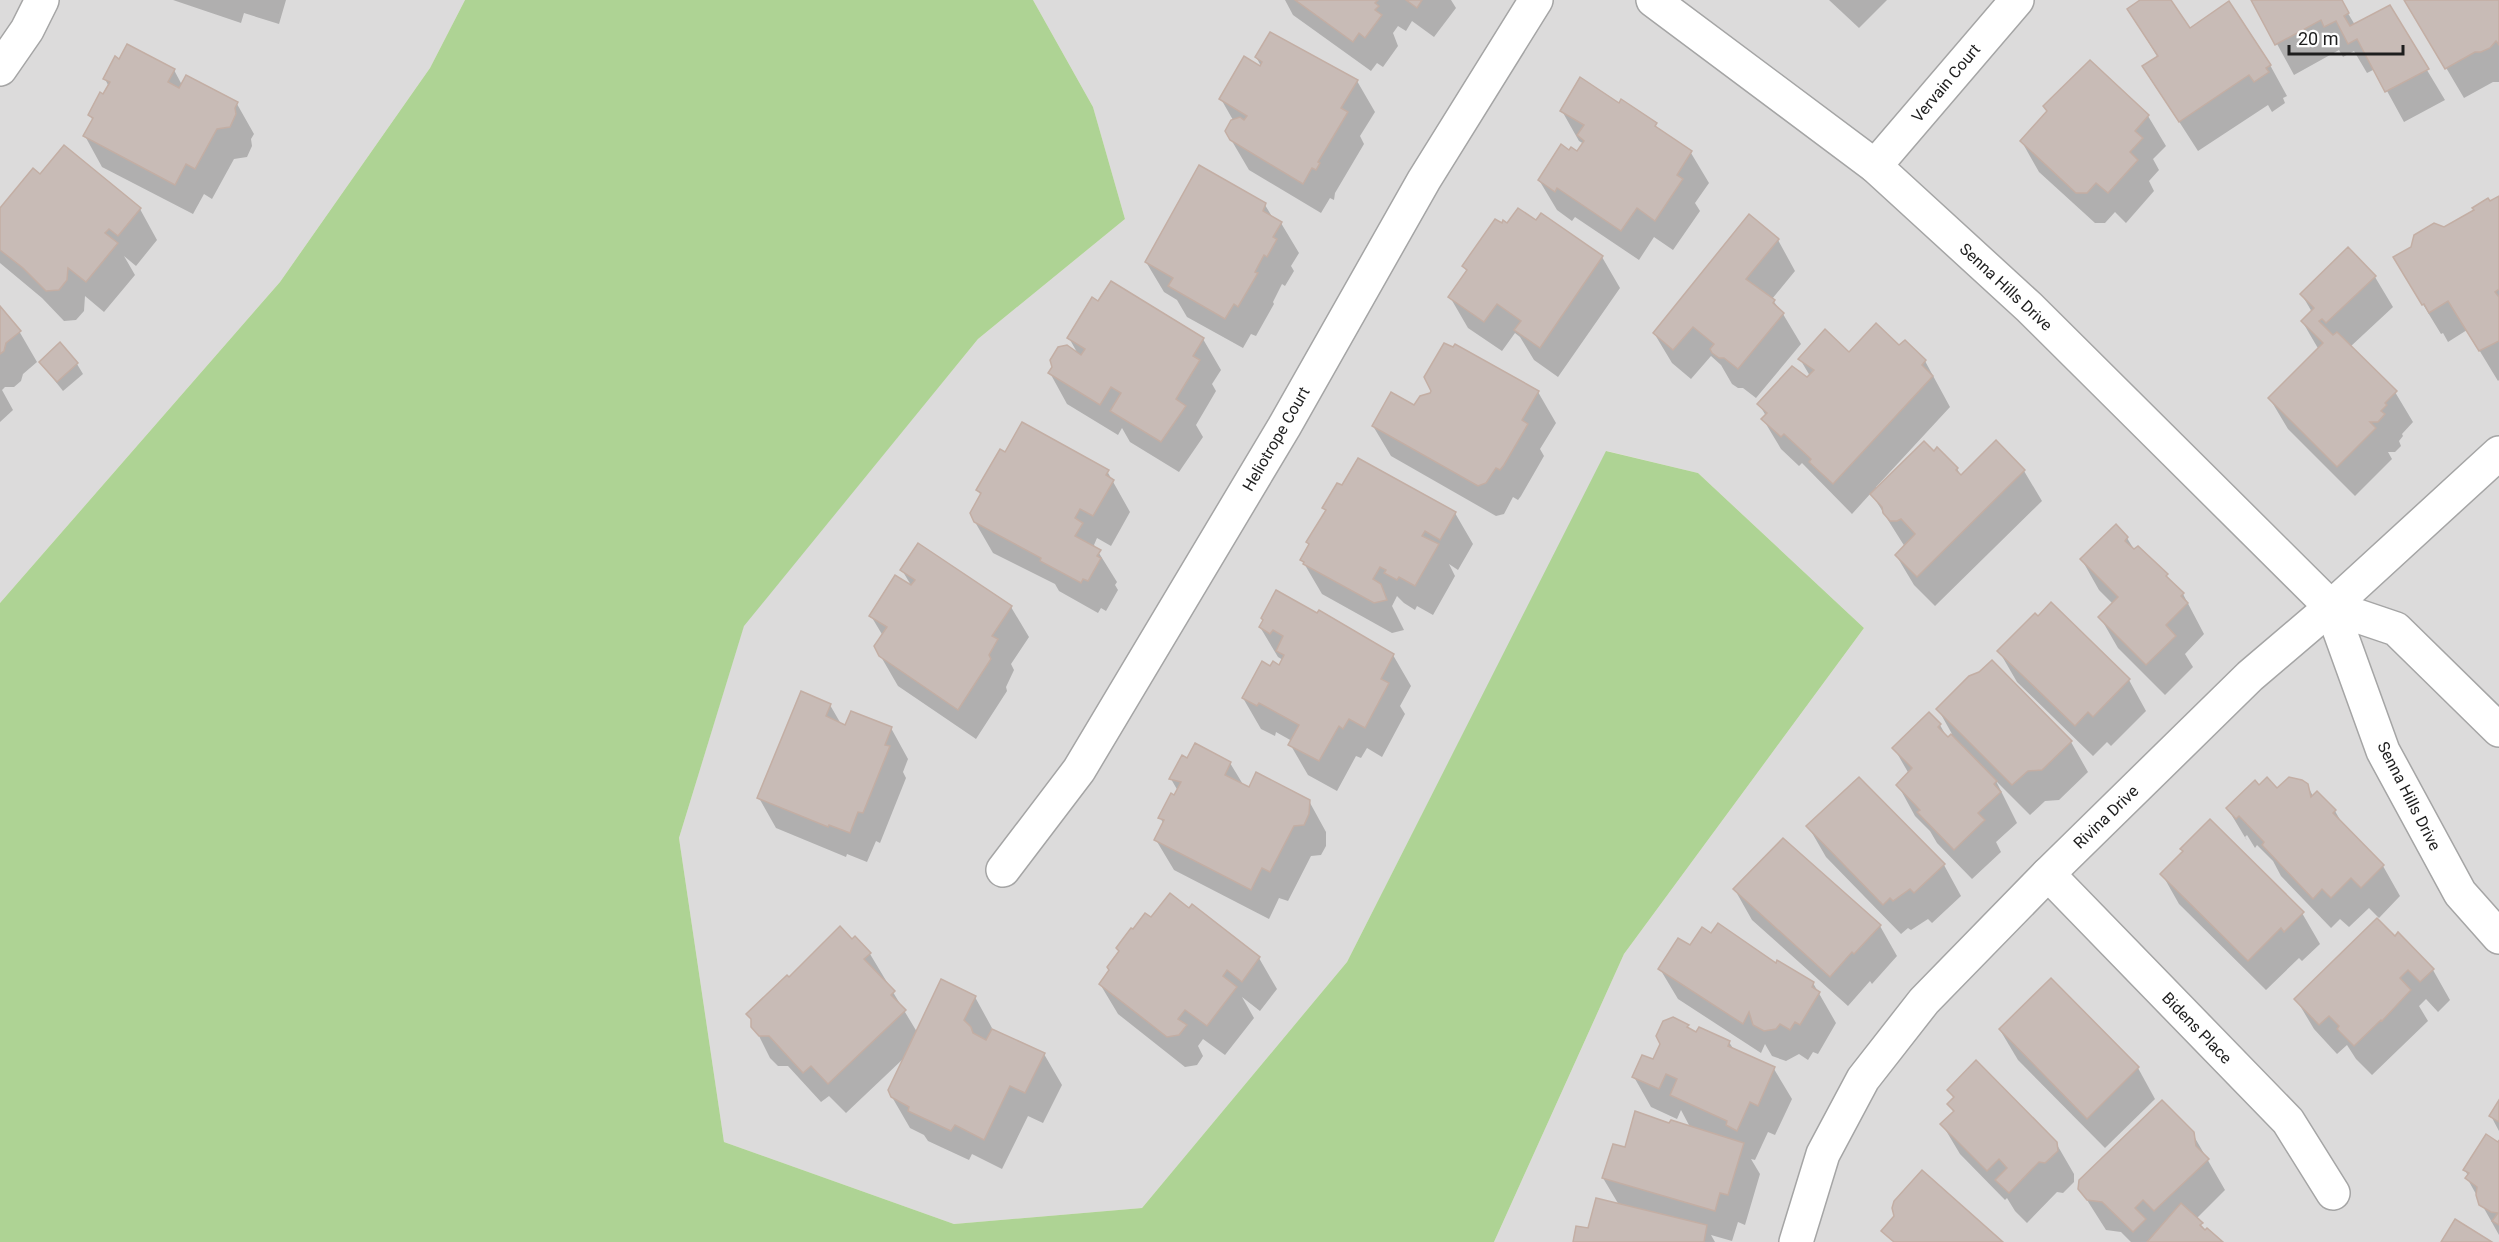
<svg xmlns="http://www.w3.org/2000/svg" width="2499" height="1242" font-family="Roboto,sans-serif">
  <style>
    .residential { fill: #dcdbdb }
    .forest { fill: #aed394 }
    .shadow { fill: #0003 }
    .building { fill: #c8bbb6; stroke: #c3aea4; stroke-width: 1.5 }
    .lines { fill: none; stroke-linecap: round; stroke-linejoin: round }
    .minor-casing { stroke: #a5a5a5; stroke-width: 36 }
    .minor { stroke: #fff; stroke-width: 33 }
    .labels { text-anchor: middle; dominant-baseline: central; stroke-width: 5; stroke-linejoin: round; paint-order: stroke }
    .street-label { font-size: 16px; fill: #1e1e1e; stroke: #fff }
  </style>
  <rect width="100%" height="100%" fill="#f0eae3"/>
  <g class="residential">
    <path d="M0 0H465L430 68 280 282 0 603Z"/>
    <path d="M1033 0H2499V1242H1494L1624 954 1864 628 1698 473 1607 451 1347 962 1142 1208 954 1224 724 1142 679 838 744 625 978 339 1125 219 1093 107Z"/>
  </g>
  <path class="forest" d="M465 0H1033L1093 107 1125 219 978 339 744 626 679 838 724 1142 954 1224 1142 1208 1347 962 1606 451 1698 473 1864 628 1624 954 1494 1242H0V603L280 282 430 68Z"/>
  <g class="shadow">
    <path d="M173 0H286L279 24 244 13 241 23Z"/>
    <path d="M1285 0H1451L1456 8 1434 37 1412 21 1406 31 1398 26 1393 33 1398 46 1383 67 1377 63 1371 71 1293 15Z"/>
    <path d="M1829 0H1887L1859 28Z"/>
    <path d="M2142 0H2169L2190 30 2270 65 2287 96 2283 98 2285 103 2272 112 2268 105 2198 151 2144 67 2158 58 2129 9Z"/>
    <path d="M2253 0H2340L2355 25 2389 7 2445 100 2404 122 2375 69 2367 73 2354 51 2343 57 2339 50 2294 75Z"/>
    <path d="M2406 0H2499V82H2493L2464 98Z"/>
    <path d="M1256 57 1357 81 1375 112 1360 136 1364 144 1335 193 1334 200 1330 198 1321 213 1249 170 1226 131 1233 120 1221 99 1260 68 1261 66Z"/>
    <path d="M174 70 182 85 237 104 254 134 251 139 252 146 247 157 234 159 212 199 204 194 193 214 102 167 85 136 93 121 90 115 109 87 105 79Z"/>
    <path d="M1622 101 1691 153 1709 183 1695 203 1700 211 1673 250 1654 237 1639 260 1575 217 1572 221 1557 210 1539 180 1569 152 1577 153 1584 144 1579 141 1562 111 1619 105Z"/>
    <path d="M2044 107 2148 116 2166 146 2153 159 2159 170 2149 181 2154 191 2126 223 2115 212 2105 223H2095L2039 172 2022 142 2048 113Z"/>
    <path d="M2499 198V380L2498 381 2467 330 2448 342 2443 333 2441 334 2413 288 2444 229Z"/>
    <path d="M1265 205 1273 218 1281 223 1299 253 1291 266 1294 271 1285 286 1282 284 1273 302 1274 304 1256 336 1251 334 1243 348 1187 317 1177 300 1164 292 1146 262Z"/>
    <path d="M140 209 157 240 136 266 124 256 135 275 104 312 85 296 84 311 76 320 64 321 42 298 0 263V213Z"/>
    <path d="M1508 225 1602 257 1620 288 1558 377 1534 360 1520 337 1515 333 1502 351 1468 328 1450 297 1467 272 1464 266Z"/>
    <path d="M1778 240 1795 271 1772 299 1783 314 1801 344 1756 398 1743 388H1738L1732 384 1721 365 1711 356 1691 379 1672 363 1654 333Z"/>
    <path d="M2348 249 2375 277 2393 307 2350 347 2395 392 2413 422 2402 434 2403 436 2399 441 2401 446 2395 452H2388L2392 459 2355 496 2288 429 2270 399 2319 350 2302 321 2312 312 2302 295Z"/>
    <path d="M1099 303 1203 339 1221 370 1212 384 1216 391 1196 425 1203 437 1179 472 1130 442 1122 428 1118 435 1067 404 1050 373 1078 354 1069 338Z"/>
    <path d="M0 308 19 331 37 362 23 374 21 381 14 387H5L2 390 13 410 0 422Z"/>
    <path d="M1899 347 1925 361 1950 407 1876 487 1878 489 1957 468 1961 477 1996 443 2024 471 2042 501 1935 606 1914 585 1896 555 1905 547 1871 493 1852 514 1802 463 1799 466 1781 449 1763 419 1766 416 1759 404 1807 379 1810 376 1800 359Z"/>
    <path d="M40 362 77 364 83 374 63 391Z"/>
    <path d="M1538 392 1556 423 1540 449 1544 456 1521 496 1518 500 1513 497 1504 514 1496 516 1391 456 1373 426 1414 407Z"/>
    <path d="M1005 454 1107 471 1130 512 1111 546 1097 538 1094 545 1117 582 1115 585 1118 590 1106 611 1101 608 1098 613 1059 591 1055 584 993 553 975 522 981 496 978 490Z"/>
    <path d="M1324 508 1455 513 1473 544 1458 570 1449 564 1455 576 1433 615 1417 606 1415 610 1404 603 1397 596 1392 606 1404 630 1392 633 1322 594 1302 560 1310 546 1308 542 1327 513Z"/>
    <path d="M2127 538 2135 551 2156 564 2183 594 2204 634 2185 654 2193 667 2165 695 2118 648 2100 617 2113 604 2099 590 2082 560Z"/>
    <path d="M902 570 1011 607 1029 637 1011 664 1014 670 1006 687 1007 691 976 739 898 686 880 655 883 636 871 616 912 587Z"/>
    <path d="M2051 604 2129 680 2146 711 2111 746 2107 742 2093 756 2017 682 1999 651Z"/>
    <path d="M1320 612 1393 655 1411 686 1400 706 1405 714 1382 757 1367 748 1361 758 1356 756 1337 791 1308 775 1290 744 1292 741 1276 732 1275 736 1261 729 1243 698 1271 668 1280 667 1283 660 1278 657 1260 627 1318 615Z"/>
    <path d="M830 705 841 724 846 727 891 728 908 759 903 772 906 778 880 843 876 841 867 862 847 854 846 857 776 828 759 798Z"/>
    <path d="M1938 709 2071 742 2088 772 2059 800 2045 801 2030 815 1996 781 2017 823 1996 842 2001 852 1972 879 1937 843 1930 831 1915 816 1898 785 1909 774 1894 748 1929 714 1940 725 1948 739 1952 734Z"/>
    <path d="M1230 763 1244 786 1309 801 1326 832V846L1321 855 1311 856 1288 901 1279 898 1269 919 1174 870 1156 840 1164 824 1160 818 1178 791 1171 779Z"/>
    <path d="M1858 779 1944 865 1961 896 1932 923 1928 919 1911 930 1908 928 1901 934 1826 857 1808 826Z"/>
    <path d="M2307 785 2313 796 2317 793 2335 811 2343 825 2383 866 2400 896 2379 918 2369 908 2349 927 2340 919 2331 928 2281 876 2273 861 2257 845 2255 848 2247 835 2245 837 2247 840 2246 839 2228 809 2259 787 2277 790Z"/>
    <path d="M2162 874 2302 913 2320 944 2302 961 2299 958 2266 990 2179 904Z"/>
    <path d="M1735 890 1880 926 1897 956 1872 984 1870 981 1848 1006 1752 920Z"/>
    <path d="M1192 906 1259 958 1277 989 1260 1011 1242 997 1254 1018 1225 1055 1203 1039 1198 1046 1203 1056 1197 1065 1185 1067 1118 1014 1100 984 1151 919 1189 910Z"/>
    <path d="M1712 935 1813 983 1836 1023 1818 1054 1813 1052 1808 1060 1799 1054 1786 1061 1772 1056 1765 1044 1761 1053 1678 999 1660 969Z"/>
    <path d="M2395 938 2433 970 2450 1000 2438 1012 2426 999 2419 1006 2428 1021 2372 1075 2356 1059 2347 1045 2337 1054 2314 1029 2296 999Z"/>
    <path d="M852 941 870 954 917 1032 975 997 992 1028 991 1030 1044 1054 1062 1085 1043 1123 1028 1116 1002 1169 972 1154 969 1160 928 1141 924 1135 910 1128 892 1097 903 1059 846 1113 829 1096 821 1102 788 1066H778L770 1058 748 1014 789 979Z"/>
    <path d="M2051 980 2138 1068 2155 1099 2105 1148 2018 1060 2000 1030Z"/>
    <path d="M1687 1026 1690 1030 1729 1042 1734 1050 1774 1069 1792 1099 1775 1135 1768 1132 1755 1160 1751 1159 1760 1174 1745 1225 1738 1222 1732 1241 1711 1235 1715 1242H1574L1619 1205 1603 1178 1626 1149 1670 1125 1690 1127 1681 1110 1677 1119 1651 1107 1634 1077 1653 1061Z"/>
    <path d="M1949 1090 2056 1143 2074 1174V1182L2063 1193 2057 1192 2027 1223 2015 1211 2007 1198 2005 1200 1960 1154 1942 1124 1954 1113 1949 1104 1954 1099Z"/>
    <path d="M2162 1102 2195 1138 2225 1190 2196 1219 2206 1231 2221 1242H2131L2121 1232 2106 1230 2080 1189Z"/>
    <path d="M2499 1102V1131L2491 1116Z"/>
    <path d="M2499 1143V1235L2467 1178 2468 1176 2465 1170Z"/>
  </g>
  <g class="building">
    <path d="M1295 0H1378L1375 3 1379 6 1375 10 1382 15 1365 38 1359 33 1353 42Z"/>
    <path d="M1406 0H1422L1417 8Z"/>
    <path d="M2140 0H2171L2190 28 2229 1 2271 65 2266 68 2269 72 2254 82 2249 75 2179 122 2142 66 2158 56 2127 9Z"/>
    <path d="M2251 0H2342L2349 13 2344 16 2350 26 2390 5 2429 69 2385 92 2357 39 2348 44 2336 21 2324 27 2321 20 2275 45Z"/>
    <path d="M2404 0H2499V45L2496 41 2490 48 2481 52H2475L2445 69Z"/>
    <path d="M1270 32 1358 80 1341 108 1348 112 1318 162 1320 163 1316 170 1312 168 1303 184 1230 140 1225 131 1231 120 1240 117 1244 120 1247 116 1219 99 1244 56 1260 66 1262 62 1255 57Z"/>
    <path d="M127 44 175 69 168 82 179 88 186 75 238 102 235 108 236 114 230 127 217 129 195 169 186 164 175 185 83 136 93 118 88 115 100 92 103 94 110 82 103 79 115 56 119 59Z"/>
    <path d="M2090 60 2149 115 2135 131 2143 138 2130 152 2138 160 2108 193 2096 183 2087 193H2076L2020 141 2047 111 2043 106Z"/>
    <path d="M1580 77 1619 103 1621 99 1657 123 1655 126 1692 151 1677 175 1683 179 1655 221 1637 208 1621 231 1557 188 1555 192 1538 180 1561 144 1569 150 1571 147 1577 151 1584 141 1577 135 1584 125 1560 111Z"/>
    <path d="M64 145 141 208 118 236 109 229 105 233 118 243 86 282 68 268 67 280 59 290 46 291 23 268 0 250V208L33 168 40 174Z"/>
    <path d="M1199 165 1266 203 1263 211 1282 222 1273 237 1277 239 1267 257 1264 255 1255 272 1258 273 1238 307 1234 304 1225 319 1168 286 1173 278 1145 262Z"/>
    <path d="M2499 196V289L2495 292 2499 297V341L2479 351 2448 301 2429 313 2424 304 2422 305 2393 257 2411 247 2414 235 2434 223 2444 227 2474 210 2472 208 2488 198 2490 201Z"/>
    <path d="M1518 208 1536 220 1541 213 1603 256 1540 348 1514 330 1521 321 1497 304 1484 322 1448 297 1467 270 1462 266 1495 219 1502 223 1503 220 1507 223Z"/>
    <path d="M1749 214 1779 239 1746 279 1775 300 1773 303 1784 313 1738 369 1724 358H1719L1712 353 1710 349 1714 344 1693 327 1673 350 1653 333Z"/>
    <path d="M2348 247 2376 276 2326 323 2322 319 2319 321 2333 335 2337 332 2397 391 2385 403 2387 405 2381 411 2385 414 2378 422H2370L2376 428 2337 467 2268 398 2323 343 2301 321 2314 308 2300 294Z"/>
    <path d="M1111 281 1204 338 1193 356 1200 360 1176 399 1186 406 1161 442 1110 411 1121 393 1111 387 1100 405 1048 373 1052 367 1050 360 1058 347 1067 345 1081 355 1085 349 1067 338 1092 297 1098 301Z"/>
    <path d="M0 306 21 331 6 343 4 351 0 354Z"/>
    <path d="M1876 323 1899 345 1905 340 1926 360 1922 365 1933 376 1833 484 1809 462 1811 459 1784 434 1781 437 1761 419 1767 413 1757 404 1792 366 1807 377 1814 370 1798 359 1825 329 1849 352Z"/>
    <path d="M60 342 78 363 57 382 39 362Z"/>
    <path d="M1444 343 1453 347 1455 344 1539 391 1522 420 1528 424 1504 465 1500 470 1496 468 1486 483 1478 486 1372 426 1391 392 1414 405 1420 396 1430 393 1431 391 1424 377Z"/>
    <path d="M1022 422 1109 470 1106 475 1114 480 1093 516 1080 509 1075 518 1083 523 1075 536 1101 550 1097 556 1101 558 1088 581 1083 579 1081 583 1040 561 1041 558 974 522 970 513 981 493 976 490 1000 449 1005 452Z"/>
    <path d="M1996 440 2025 470 1917 577 1895 555 1915 534 1901 519 1897 521H1890L1883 513 1882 507 1870 494 1924 441 1934 451 1937 447 1958 468 1956 470 1961 475Z"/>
    <path d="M1358 458 1456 512 1440 540 1425 531 1422 536 1439 544 1415 586 1399 577 1397 580 1384 573 1386 570 1380 567 1373 579 1381 584 1387 600 1374 603 1303 564 1304 562 1300 560 1309 544 1306 542 1326 510 1322 508 1337 483 1342 485Z"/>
    <path d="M2116 524 2128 537 2125 541 2134 549 2138 546 2168 574 2166 576 2184 593 2181 596 2188 603 2166 625 2176 636 2146 665 2098 617 2118 597 2080 559Z"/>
    <path d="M918 543 1012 606 992 636 998 639 989 655 991 659 958 710 879 656 874 646 887 627 869 616 895 575 911 585 915 580 900 570Z"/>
    <path d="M1276 590 1317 613 1319 610 1394 654 1381 679 1389 683 1365 728 1349 719 1343 729 1339 726 1319 761 1288 745 1299 725 1259 703 1257 706 1242 698 1262 661 1270 666 1273 661 1279 665 1284 655 1276 651 1283 636 1273 630 1270 634 1259 627 1263 620 1261 618Z"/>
    <path d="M2051 602 2130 679 2093 717 2088 712 2075 726 1997 651 2035 613 2038 616Z"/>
    <path d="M1992 660 2072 741 2042 770 2028 771 2012 785 1936 709 1969 676 1979 672Z"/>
    <path d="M801 691 831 704 826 716 845 725 851 711 892 727 885 745 890 746 863 813 858 812 850 833 829 825 828 827 757 798Z"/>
    <path d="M1929 712 1941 724 1938 727 1948 737 1951 734 1997 781 1994 784 2001 792 1978 813 1985 820 1954 850 1917 812 1920 810 1896 785 1912 768 1892 748Z"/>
    <path d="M1195 743 1231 762 1225 775 1249 787 1256 772 1310 800 1309 814 1304 825 1294 826 1270 872 1262 868 1251 890 1154 840 1164 820 1158 818 1171 793 1174 795 1181 782 1169 779 1182 755 1187 758Z"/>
    <path d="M1859 777 1945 864 1914 893 1910 889 1893 901 1890 898 1883 905 1806 826Z"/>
    <path d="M2267 777 2277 788 2289 777 2302 780 2308 784 2311 797 2317 791 2336 810 2333 813 2384 865 2361 888 2351 878 2331 898 2322 889 2313 899 2262 845 2264 842 2239 816 2236 819 2226 808 2255 780 2259 785Z"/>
    <path d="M2210 819 2304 912 2284 932 2281 928 2248 961 2160 874 2183 851 2180 849Z"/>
    <path d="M1783 838 1881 925 1854 954 1852 952 1830 977 1733 889Z"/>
    <path d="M1170 893 1189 908 1192 904 1260 957 1242 982 1227 970 1223 976 1237 987 1207 1026 1185 1010 1178 1019 1187 1025 1179 1035 1167 1037 1099 984 1109 970 1107 967 1119 951 1116 948 1131 928 1133 929 1145 913 1151 917Z"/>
    <path d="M2377 918 2395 936 2398 932 2434 969 2420 982 2408 970 2400 978 2411 990 2382 1021 2381 1020 2354 1046 2337 1029 2339 1026 2329 1016 2319 1025 2294 999Z"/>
    <path d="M1718 923 1776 963 1777 960 1814 982 1812 987 1820 992 1800 1025 1795 1022 1790 1030 1780 1024 1776 1029 1764 1031 1753 1025 1749 1012 1743 1024 1658 969 1678 938 1690 945 1702 927 1711 933Z"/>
    <path d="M840 926 852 939 855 936 871 953 864 959 895 991 891 995 906 1010 828 1084 811 1066 803 1073 769 1036H759L751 1027V1019L746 1014 787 975 789 977Z"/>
    <path d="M2051 978 2139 1067 2087 1119 1999 1029Z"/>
    <path d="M941 979 976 996 964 1020 971 1027 973 1033 986 1040 992 1029 1045 1053 1025 1093 1010 1086 984 1140 955 1125 951 1131 908 1111 909 1107 891 1097 888 1090Z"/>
    <path d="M1673 1017 1689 1025 1687 1027 1696 1032 1699 1027 1730 1041 1728 1046 1775 1067 1758 1106 1750 1102 1737 1131 1726 1125 1727 1121 1670 1095 1677 1079 1666 1074 1659 1089 1632 1077 1642 1055 1653 1059 1660 1044 1656 1036 1663 1021Z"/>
    <path d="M1976 1060 2057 1142 2058 1151 2045 1163 2039 1162 2009 1193 1995 1180 2007 1168 1999 1159 1987 1171 1940 1124 1954 1111 1947 1104 1954 1097 1947 1090Z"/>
    <path d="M2162 1100 2194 1132 2196 1146 2209 1159 2154 1211 2143 1200 2135 1208 2146 1219 2133 1232 2102 1202 2087 1200 2078 1189 2079 1180Z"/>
    <path d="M2499 1100V1122L2489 1116Z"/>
    <path d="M1635 1111 1669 1123 1671 1120 1744 1143 1728 1195 1720 1193 1715 1211 1602 1178 1613 1144 1625 1147Z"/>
    <path d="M2486 1134 2498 1142 2499 1140V1225L2492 1221 2498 1213 2491 1212 2479 1205 2476 1195 2477 1187 2465 1178 2469 1173 2463 1170Z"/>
    <path d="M1922 1170 2003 1242H1894L1881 1231 1894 1216 1892 1208 1894 1201Z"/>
    <path d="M1596 1198 1707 1225 1704 1242H1573L1576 1226 1588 1228Z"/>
    <path d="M2181 1203 2203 1223 2200 1225 2205 1230 2207 1228 2223 1242H2147Z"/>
    <path d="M2455 1219 2492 1242H2441Z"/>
  </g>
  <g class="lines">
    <defs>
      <g id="minor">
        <path d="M1653 0 1875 166 2029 307 2331 607 2383 751 2460 893 2499 937"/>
        <path d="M0 69 27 30 42 0"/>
        <path d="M1875 166 2017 0"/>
        <path d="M2331 607 2396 629 2499 730"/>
        <path d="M1003 870 1079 770 1284 427 1424 180 1536 0"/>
        <path d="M2048 874 2288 1121 2333 1193"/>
        <path d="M1796 1242 1823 1154 1863 1079 1924 1001 2048 874 2250 676 2331 607 2499 453"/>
      </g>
    </defs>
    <use href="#minor" class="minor-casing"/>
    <use href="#minor" class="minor"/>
  </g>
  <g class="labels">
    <g class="street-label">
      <text transform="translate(1946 83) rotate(-50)">Vervain Court</text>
      <text transform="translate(2006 287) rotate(43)">Senna Hills Drive</text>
      <text transform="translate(1276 439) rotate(-60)">Heliotrope Court</text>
      <text transform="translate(2409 796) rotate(63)">Senna Hills Drive</text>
      <text transform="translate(2106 817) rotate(-44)">Rivina Drive</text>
      <text transform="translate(2197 1028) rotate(46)">Bidens Place</text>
    </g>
  </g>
  <path d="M2289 45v9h114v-9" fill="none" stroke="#1e1e1e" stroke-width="3"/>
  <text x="2298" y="45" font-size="18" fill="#1e1e1e" stroke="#ffffff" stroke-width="4.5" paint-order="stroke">20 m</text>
</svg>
